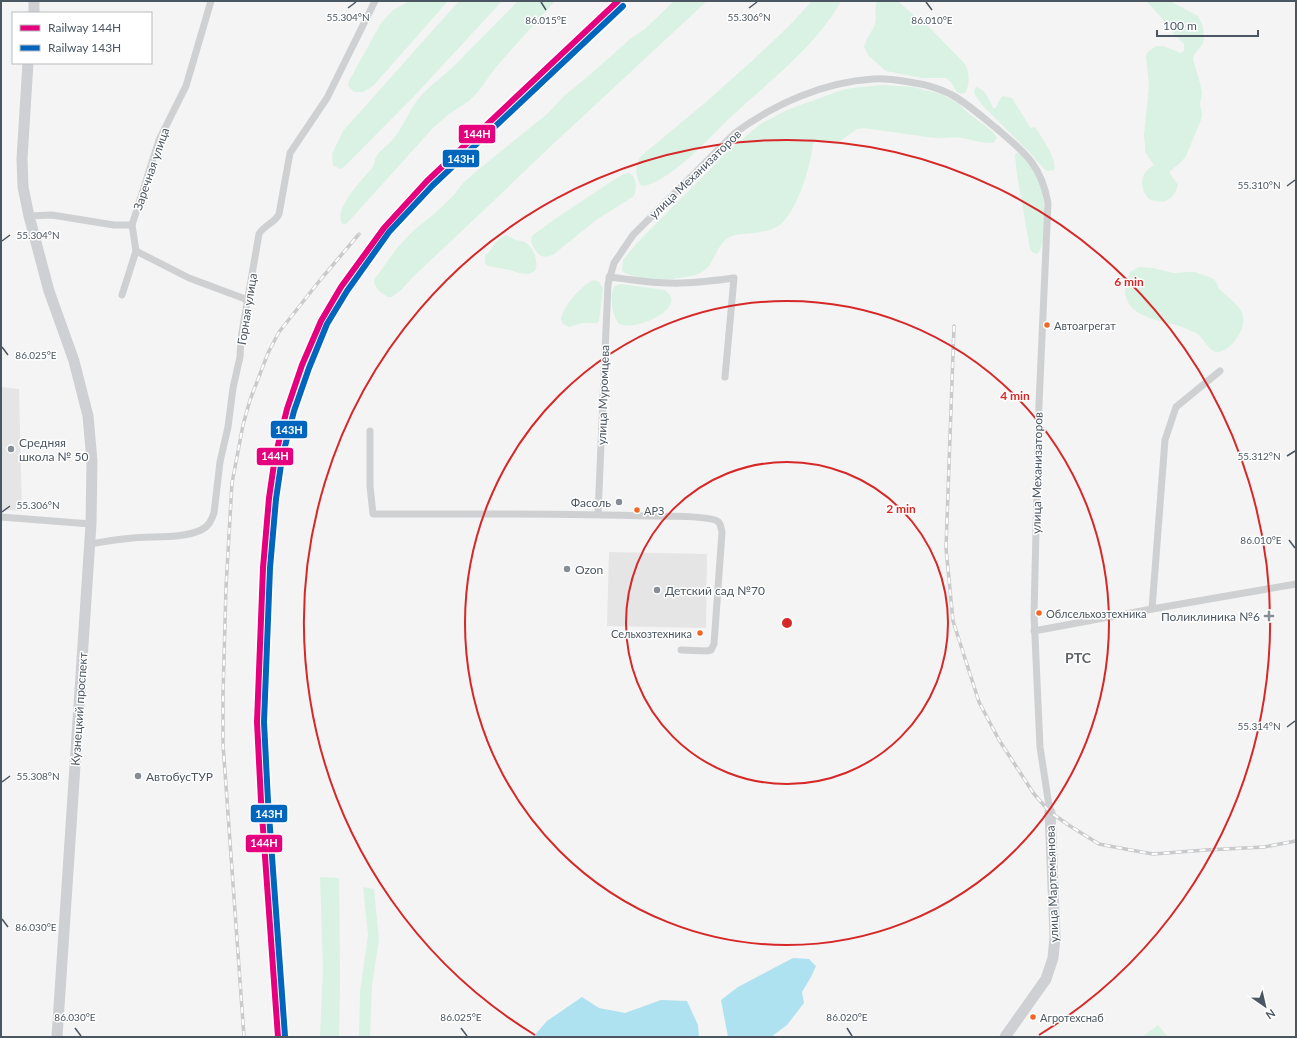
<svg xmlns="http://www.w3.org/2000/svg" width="1297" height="1038" font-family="Lato,sans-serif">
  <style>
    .education { fill: #e6e5e6 }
    .green { fill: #d9f2e3 }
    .water { fill: #aee2f0 }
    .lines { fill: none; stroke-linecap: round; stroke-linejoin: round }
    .street { stroke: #ced0d2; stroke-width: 7 }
    .secondary { stroke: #ced0d4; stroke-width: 11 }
    .rail-casing { stroke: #c9cacc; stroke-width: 3.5 }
    .rail { stroke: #fff; stroke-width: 2; stroke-dasharray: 6; stroke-linecap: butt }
    .rail-1-casing { stroke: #fff; stroke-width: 9 }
    .rail-2-casing { stroke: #fff; stroke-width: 9 }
    .rail-1 { stroke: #e5007d; stroke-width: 6 }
    .rail-2 { stroke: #0065bd; stroke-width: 6 }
    .ticks { fill: none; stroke: #4a5661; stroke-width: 1.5 }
    .ring { fill: none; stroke: #d62828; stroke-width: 2 }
    .bus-dot { fill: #f26522; stroke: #fff; stroke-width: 1.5 }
    .poi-dot { fill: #868d94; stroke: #fff; stroke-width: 1.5 }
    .labels { text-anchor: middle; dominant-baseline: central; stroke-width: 3; stroke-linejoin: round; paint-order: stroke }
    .bus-label { font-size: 11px; fill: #4a5661; stroke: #fff; text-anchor: start }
    .street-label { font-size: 12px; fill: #4a5661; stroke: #fff }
    .poi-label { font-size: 12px; fill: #4a5661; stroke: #fff; text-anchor: start }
    .quarter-label { font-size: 14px; font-weight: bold; fill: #5f6368; stroke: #fff }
    .ticks-label { font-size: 10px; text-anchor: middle; fill: #4a5661; stroke: #fff; stroke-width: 3; stroke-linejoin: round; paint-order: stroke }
    .centre { fill: #d62828; stroke: #fff; stroke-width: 2 }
    .ring-label { font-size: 12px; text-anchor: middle; font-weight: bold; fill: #d62828; stroke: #fff; stroke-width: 3; stroke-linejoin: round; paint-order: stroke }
    .line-badge { stroke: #fff; stroke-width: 1.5 }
    .badge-label { font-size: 11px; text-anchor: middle; font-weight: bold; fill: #fff }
  </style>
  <rect width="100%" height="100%" fill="#f4f4f4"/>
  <g class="education">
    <path d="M1 387 19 389 22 511 1 510Z"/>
    <path d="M609 552 707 554 706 628 607 626Z"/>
  </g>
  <g class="green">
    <path d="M409 1H448L373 86 363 92H354L348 86 349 81 381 23 392 11Z"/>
    <path d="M459 1H502L416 94 343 168 340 169 333 165 332 154 343 131Z"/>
    <path d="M518 1H555L496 67 478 92 469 101 449 114 432 129 350 220 346 224H343C331 211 364 178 372 168 375 165 374 160 376 157 380 150 392 142 397 134 405 123 410 109 419 98 431 84 443 77 455 65Z"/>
    <path d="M674 1H707L551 146 484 210 415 275 401 290 392 297H388C382 294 374 288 374 280L397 248 414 230 434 214 453 196 464 182 473 174 547 114 565 95 592 73 630 39 645 29Z"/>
    <path d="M812 1H841C815 48 770 80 732 116 707 139 677 176 645 186L640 185C635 173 635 169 640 157L706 102 753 60 788 27Z"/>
    <path d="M877 1H895L899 2 918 19 927 25 964 63C970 70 970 86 965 93L961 94 957 92 951 82 946 78H922L886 71 868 55 864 47C866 39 872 32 875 24 877 16 874 9 877 1Z"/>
    <path d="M1148 1H1170L1198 16 1203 27 1204 39 1203 43 1194 55 1193 59 1200 83 1202 93 1200 104 1202 115 1201 120 1186 156 1181 162 1169 172 1178 185C1173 201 1164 205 1149 199 1139 187 1139 174 1154 165L1145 152V145L1144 135 1149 85 1146 56 1148 52 1156 46H1163L1181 53 1184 51V44L1172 32 1160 16 1148 3Z"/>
    <path d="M883 85 913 87 941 94 959 104 968 113 992 131 997 138 993 143C982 143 973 140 962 138 953 136 943 139 934 138L864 128 857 129 840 141H816L813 144C810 167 799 206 782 223 777 228 768 231 760 232 750 235 736 232 728 238 718 245 715 257 709 266 702 274 694 276 685 277 664 281 646 281 625 273L622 270 623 260 637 243 731 148 762 123 787 110 842 90 852 88Z"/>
    <path d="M977 87C987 91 989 101 994 109 999 105 998 99 1003 96L1012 98 1028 124 1031 128 1035 127C1041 136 1058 160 1054 170L1047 171 1045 170 1031 154 982 105 974 93 975 88Z"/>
    <path d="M1016 153C1022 153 1024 158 1028 162 1033 170 1038 177 1041 187 1045 200 1048 245 1037 254L1032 252 1030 249 1017 175 1015 155Z"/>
    <path d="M629 173C637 177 637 188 634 196L596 220 554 254C541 261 537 254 531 242L532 236 552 221 615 179 624 174Z"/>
    <path d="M507 235C510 237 513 239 516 240 519 241 523 241 525 242 534 248 539 262 535 271L528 274 519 273 510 270 488 266 485 263V256C487 254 490 251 492 248 496 242 499 237 507 235Z"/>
    <path d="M1139 267 1153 268 1174 273 1188 272H1195L1214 279 1217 284 1219 289C1226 296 1236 302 1241 311 1250 325 1231 354 1215 352 1207 348 1203 337 1196 333 1191 331 1181 326 1176 325 1157 320 1125 316 1125 290 1126 284 1128 278 1130 272Z"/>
    <path d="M594 280 599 282 603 289 599 321 597 323H582L569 327 563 324 561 319C563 307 582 284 594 280Z"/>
    <path d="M621 284 664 290C691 306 637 332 620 324 612 320 609 292 615 286 616 285 619 285 621 284Z"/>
    <path d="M320 877 339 878 340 977 339 1037H320L323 969Z"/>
    <path d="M363 887 374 889 379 939 372 985 370 1037H359L360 992 368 935Z"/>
    <path d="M1158 1025 1168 1037H1142Z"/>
  </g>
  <g class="water">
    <path d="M793 958 809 959 816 966 811 977 802 992 804 1003 787 1025 771 1037H728L721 1000 738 987Z"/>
    <path d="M582 997 599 1008 625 1013 661 1000 687 1001 698 1025 699 1037H533L547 1021Z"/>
  </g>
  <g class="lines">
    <g class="street">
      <path d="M29 216 52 215 114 225H132"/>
      <path d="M136 251 189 278 248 300"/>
      <path d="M609 277C629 279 649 283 669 283 691 284 712 281 734 278L725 377"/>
      <path d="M122 295 136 251 132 225 159 140 186 86 211 1"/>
      <path d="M370 431V486L373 514C466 514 558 513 651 516 662 516 710 516 717 521 721 523 721 528 722 532L714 644 711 650 707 651 681 650"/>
      <path d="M598 514 608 284 614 263 633 235 735 133C774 104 824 82 873 79 885 78 897 80 909 82 923 84 937 87 950 94 966 102 981 116 996 128 1024 152 1041 164 1048 203L1039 404 1034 615 1040 747 1050 812"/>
      <path d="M1 517 91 524"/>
      <path d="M89 544C104 542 118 539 133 538 154 536 182 539 201 530 209 526 211 521 214 513L220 462 228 427 233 388 240 357 241 338 259 234C264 225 275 223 279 214L290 153 327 98 375 1"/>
      <path d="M1152 609 1165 440 1176 407 1220 371"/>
      <path d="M1034 631 1152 609 1296 584"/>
    </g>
    <g class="secondary">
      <path d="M34 13V1"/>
      <path d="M28 63 22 159 23 187 29 216 49 291 74 361 88 416 92 461 91 524 57 1037"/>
      <path d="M1005 1037 1046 979 1053 958 1055 937 1050 812"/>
    </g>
    <defs>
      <g id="rail">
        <path d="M954 326 946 548 953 621 979 702 999 740 1034 794 1050 812 1070 826 1099 844 1125 849 1153 854 1206 850 1264 847 1296 841"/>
        <path d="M244 1037 223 744V695L226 587 232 483 243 425 250 400 268 353 279 332 321 279 359 234"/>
      </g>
    </defs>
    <use href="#rail" class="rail-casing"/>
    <use href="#rail" class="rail"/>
    <defs>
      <path id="rail-1" d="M278 1037 261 801 257 722 263 568 269 498 275 457 287 409 302 365 321 321 341 287 384 228 427 181 618 1"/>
      <path id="rail-2" d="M285 1036 268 801 264 722 270 568 276 499 282 458 294 411 309 368 327 324 347 291 389 232 432 186 623 6"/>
    </defs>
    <use href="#rail-1" class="rail-1-casing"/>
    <use href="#rail-2" class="rail-2-casing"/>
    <use href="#rail-1" class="rail-1"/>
    <use href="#rail-2" class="rail-2"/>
  </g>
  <path class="ticks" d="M541 2 546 10M926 2 932 10M348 8 356 2M749 8 757 2M1287 186 1295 180M2 241 10 235M2 347 8 355M1287 456 1295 451M2 512 10 506M1289 540 1295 548M1287 727 1295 721M2 782 10 776M2 919 8 927M75 1028 81 1036M461 1028 467 1036M847 1028 852 1036"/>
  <g class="ring">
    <circle cx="787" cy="623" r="161"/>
    <circle cx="787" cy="623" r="322"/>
    <path d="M535 1035A483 483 0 1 1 1039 1035"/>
  </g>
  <g class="bus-dot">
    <circle cx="1047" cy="325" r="3.5"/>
    <circle cx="637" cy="510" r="3.5"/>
    <circle cx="1039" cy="613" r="3.5"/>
    <circle cx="700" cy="633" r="3.5"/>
    <circle cx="1033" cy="1017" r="3.5"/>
  </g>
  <g class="poi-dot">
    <circle cx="11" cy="449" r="4"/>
    <circle cx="619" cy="502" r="4"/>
    <circle cx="567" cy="569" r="4"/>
    <circle cx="657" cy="590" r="4"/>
    <path d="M1267 610h4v4h4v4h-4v4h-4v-4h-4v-4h4z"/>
    <circle cx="138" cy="776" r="4"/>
  </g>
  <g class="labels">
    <g class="bus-label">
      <text x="1054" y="325">Автоагрегат</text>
      <text x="644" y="510">АРЗ</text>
      <text x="1046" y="613">Облсельхозтехника</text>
      <text x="692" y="633" text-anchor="end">Сельхозтехника</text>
      <text x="1040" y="1017">Агротехснаб</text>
    </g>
    <g class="street-label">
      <text transform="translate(151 169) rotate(-71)">Заречная улица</text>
      <text transform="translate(695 174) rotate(-44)">улица Механизаторов</text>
      <text transform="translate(247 309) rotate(-81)">Горная улица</text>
      <text transform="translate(603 395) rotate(-88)">улица Муромцева</text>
      <text transform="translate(1037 473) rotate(-89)">улица Механизаторов</text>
      <text transform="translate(79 709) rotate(-86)">Кузнецкий проспект</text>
      <text transform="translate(1052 884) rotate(-92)">улица Мартемьянова</text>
    </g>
    <g class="poi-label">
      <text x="19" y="442">Средняя<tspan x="19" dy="14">школа № 50</tspan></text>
      <text x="611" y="502" text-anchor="end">Фасоль</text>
      <text x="575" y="569">Ozon</text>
      <text x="665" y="590">Детский сад №70</text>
      <text x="1260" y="616" text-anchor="end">Поликлиника №6</text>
      <text x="146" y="776">АвтобусТУР</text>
    </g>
    <g class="quarter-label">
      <text x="1078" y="657">РТС</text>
    </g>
  </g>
  <g class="ticks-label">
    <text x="348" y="21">55.304°N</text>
    <text x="749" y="21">55.306°N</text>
    <text x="546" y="24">86.015°E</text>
    <text x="932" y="24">86.010°E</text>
    <text x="1259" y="189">55.310°N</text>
    <text x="38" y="239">55.304°N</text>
    <text x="36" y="359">86.025°E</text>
    <text x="1259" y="460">55.312°N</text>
    <text x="38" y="509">55.306°N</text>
    <text x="1261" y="544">86.010°E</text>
    <text x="1259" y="730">55.314°N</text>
    <text x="38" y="780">55.308°N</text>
    <text x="36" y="931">86.030°E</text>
    <text x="75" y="1021">86.030°E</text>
    <text x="461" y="1021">86.025°E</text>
    <text x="847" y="1021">86.020°E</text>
  </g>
  <circle cx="787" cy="623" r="6" class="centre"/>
  <g class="ring-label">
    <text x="1129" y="286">6 min</text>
    <text x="1015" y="400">4 min</text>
    <text x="901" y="513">2 min</text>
  </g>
  <g class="line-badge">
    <rect x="458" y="124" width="38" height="20" rx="4" fill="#e5007d"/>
    <rect x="442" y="149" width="38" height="19" rx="4" fill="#0065bd"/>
    <rect x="270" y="420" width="38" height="19" rx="4" fill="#0065bd"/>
    <rect x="256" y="447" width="38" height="19" rx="4" fill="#e5007d"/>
    <rect x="250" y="804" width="38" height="19" rx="4" fill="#0065bd"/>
    <rect x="245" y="834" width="38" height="19" rx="4" fill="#e5007d"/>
  </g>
  <g class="badge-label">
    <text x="477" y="138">144Н</text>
    <text x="461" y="163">143Н</text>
    <text x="289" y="434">143Н</text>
    <text x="275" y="460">144Н</text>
    <text x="269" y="818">143Н</text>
    <text x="264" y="847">144Н</text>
  </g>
  <rect width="1297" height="1038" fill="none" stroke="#4a5661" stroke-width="4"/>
  <rect x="12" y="12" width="140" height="52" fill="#ffffff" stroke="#b7bbc0"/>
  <rect x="20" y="25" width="20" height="6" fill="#e5007d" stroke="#b7bbc0"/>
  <text x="48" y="32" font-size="12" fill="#4a5661">Railway 144Н</text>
  <rect x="20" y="45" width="20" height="6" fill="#0065bd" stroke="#b7bbc0"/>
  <text x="48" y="52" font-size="12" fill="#4a5661">Railway 143Н</text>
  <g transform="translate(1265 1006) rotate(146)" stroke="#ffffff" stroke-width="3" paint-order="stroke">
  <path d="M0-3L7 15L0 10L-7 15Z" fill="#4a5661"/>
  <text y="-6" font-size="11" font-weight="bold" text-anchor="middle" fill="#4a5661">N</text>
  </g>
  <path d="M1157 30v6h101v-6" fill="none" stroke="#4a5661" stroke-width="2"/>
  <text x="1163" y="30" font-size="12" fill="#4a5661" stroke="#ffffff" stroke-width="3" paint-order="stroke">100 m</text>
</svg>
